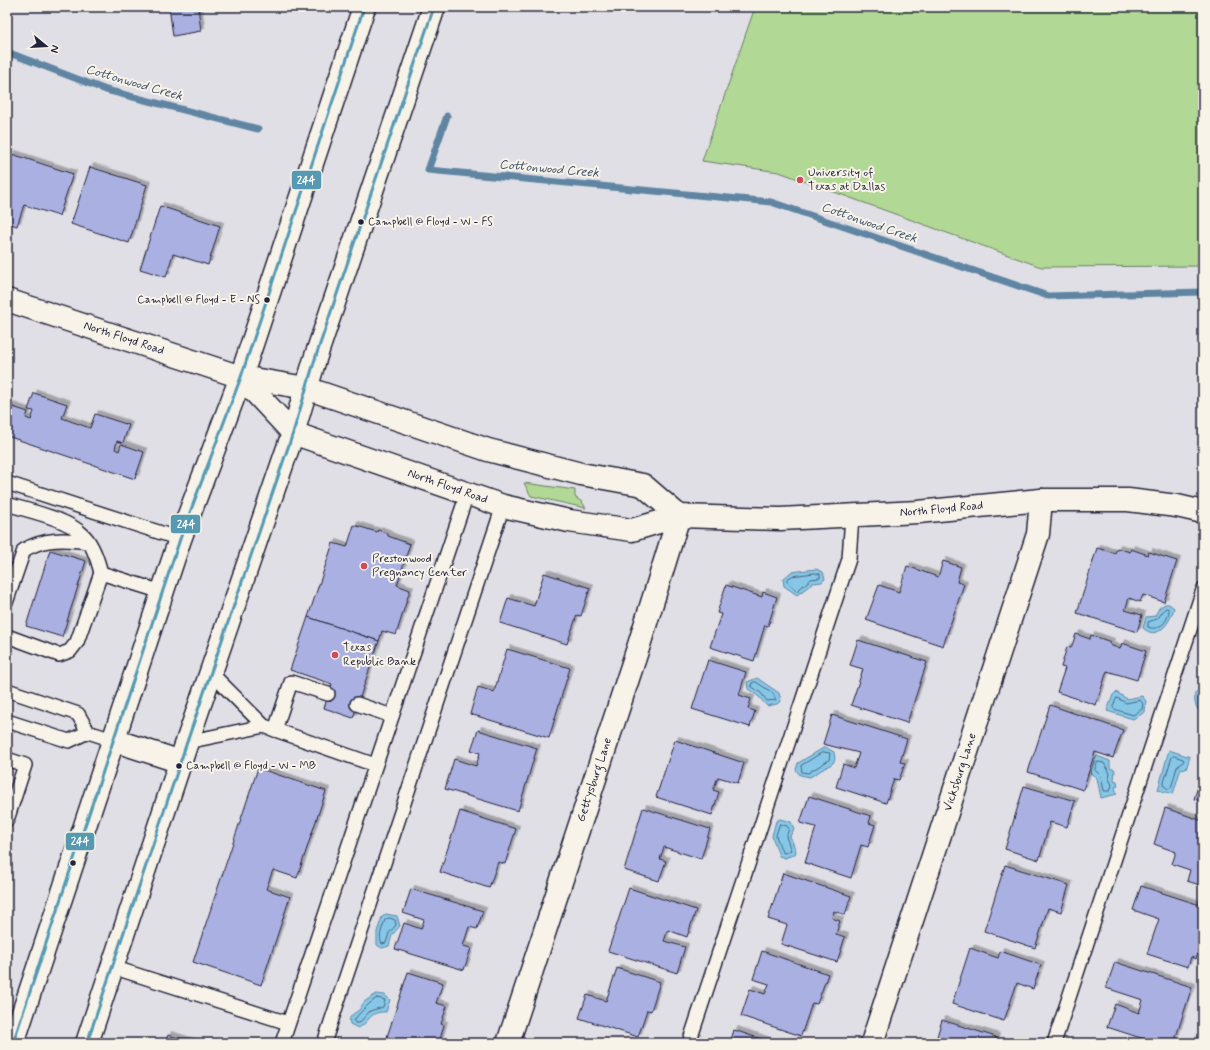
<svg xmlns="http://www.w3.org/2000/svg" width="1210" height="1050" font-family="Mynerve,sans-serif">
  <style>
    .green { fill: #b1d894; stroke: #6a7d68 }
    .water { fill: #86c7e7; stroke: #5e85a2 }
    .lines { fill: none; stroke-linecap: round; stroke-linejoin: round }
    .shore { stroke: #4a6480; stroke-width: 1 }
    .stream { stroke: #5e85a2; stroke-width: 7 }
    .building { fill: #aab0e1; stroke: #22223b; filter: url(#shadow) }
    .service-casing { stroke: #22223b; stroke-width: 16 }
    .minor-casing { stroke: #22223b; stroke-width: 25 }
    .tertiary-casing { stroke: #22223b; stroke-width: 25 }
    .secondary-casing { stroke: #22223b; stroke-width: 25 }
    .service { stroke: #f7f3e8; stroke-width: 13 }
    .minor { stroke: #f7f3e8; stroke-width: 22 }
    .tertiary { stroke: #f7f3e8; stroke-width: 22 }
    .secondary { stroke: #f7f3e8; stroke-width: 22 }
    .bus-1-casing { stroke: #f7f3e8; stroke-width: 6 }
    .bus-1 { stroke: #5599b3; stroke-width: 3 }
    .poi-dot { fill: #d1495b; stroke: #f7f3e8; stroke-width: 1.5 }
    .bus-dot { fill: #22223b; stroke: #f7f3e8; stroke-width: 1.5 }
    .labels { text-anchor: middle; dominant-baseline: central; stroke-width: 4; stroke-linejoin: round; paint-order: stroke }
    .bus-label { font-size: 11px; fill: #22223b; stroke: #f7f3e8; text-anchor: start }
    .poi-label { font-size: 12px; fill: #22223b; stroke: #f7f3e8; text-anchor: start }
    .street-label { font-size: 12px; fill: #22223b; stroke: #f7f3e8 }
    .water-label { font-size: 13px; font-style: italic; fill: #40546f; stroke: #f7f3e8 }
    .line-badge { stroke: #f7f3e8; stroke-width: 1.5 }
    .badge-label { font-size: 11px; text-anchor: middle; font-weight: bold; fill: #fff }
  </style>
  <defs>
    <filter id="shadow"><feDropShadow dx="3.5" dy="-3.5" stdDeviation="0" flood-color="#0004"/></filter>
  </defs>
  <rect width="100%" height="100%" fill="#e0dfe6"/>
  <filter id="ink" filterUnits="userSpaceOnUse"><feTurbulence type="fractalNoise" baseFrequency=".025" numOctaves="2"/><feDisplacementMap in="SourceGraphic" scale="8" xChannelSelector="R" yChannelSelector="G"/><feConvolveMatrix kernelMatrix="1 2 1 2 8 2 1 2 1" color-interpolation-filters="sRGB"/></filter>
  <g filter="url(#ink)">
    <g class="green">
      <path d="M755 7H1203V266L1041 267 779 172 702 161Z"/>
      <path d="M524 483 575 490V497L582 502 586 508 531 496Z"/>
    </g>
    <g class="water">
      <path d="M816 569 823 572 825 579 822 582 813 583 797 595 784 586 783 579 791 572Z"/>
      <path d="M1165 604H1169L1174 608C1171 621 1158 642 1143 628L1146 617 1155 616 1159 608Z"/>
      <path d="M757 678 779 693 781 701 777 704 767 706 758 696 748 689 747 682Z"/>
      <path d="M1199 689 1203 690V714C1195 709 1194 702 1195 693Z"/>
      <path d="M1116 692 1127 699 1142 696 1146 701 1145 712 1133 719 1107 711 1113 695Z"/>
      <path d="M825 747 834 752 835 759 833 763 810 777 800 775 796 770 798 763Z"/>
      <path d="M1169 750 1190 757 1186 769 1181 768 1173 794 1158 790Z"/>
      <path d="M1097 756 1110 761V768L1115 770 1114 780 1117 781 1118 786 1115 787 1117 794 1101 798 1097 778 1090 773 1095 758Z"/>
      <path d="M780 819 791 822 794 829 790 836 796 851 795 854 785 858 779 856 772 836 776 821Z"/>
      <path d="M386 914 397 916 400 926 392 935 389 946 382 948 377 945V932L382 917Z"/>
      <path d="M376 994 385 995 390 1000 386 1012C368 1011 370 1023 358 1028L350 1024C348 1015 354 1014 359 1010L364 1002Z"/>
    </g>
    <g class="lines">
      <g class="shore">
        <path d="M815 573 820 574V578L811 579 797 591 787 582V579L792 576Z"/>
        <path d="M1166 608 1169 609C1169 620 1160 632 1148 627V622L1157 619Z"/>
        <path d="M756 682 773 693 776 700 767 701 761 693 751 686 752 683Z"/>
        <path d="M1117 698 1126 703 1140 700 1143 704 1142 709 1133 715 1114 709 1113 707Z"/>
        <path d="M823 752 830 753 829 760 808 773 802 772 801 766Z"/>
        <path d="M1174 756 1183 759 1184 761 1177 767 1171 788 1168 789 1163 785 1172 757Z"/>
        <path d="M1098 762 1104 763 1110 773 1109 779 1112 785 1110 791H1104L1101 776 1095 770Z"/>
        <path d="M780 824 787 826 789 829 786 837 791 850 785 853 782 852 776 836Z"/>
        <path d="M390 918 395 920 396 925 389 933 386 943 382 944C378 937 382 928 385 920Z"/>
        <path d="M377 998 385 1000 383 1007 370 1011 359 1023H355L354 1021C355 1017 372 1000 377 998Z"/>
      </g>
      <g class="stream">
        <path d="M7 52 106 90 258 129"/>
        <path d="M447 116 428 170 771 202 1048 296 1203 292"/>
      </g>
    </g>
    <g class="building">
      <path d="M169 7H198L201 31 173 36Z"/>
      <path d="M12 154 73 174 59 216 24 205 17 226 7 223V169Z"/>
      <path d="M90 167 147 185 129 243 71 224Z"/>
      <path d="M160 206 220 226 208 265 173 254 166 277 140 269Z"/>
      <path d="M34 393 67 404 62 418 90 428 95 414 129 425 123 443 117 441 115 449 119 451 121 444 144 452 135 479 7 436V405L28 412 26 418 31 420 34 411 28 410Z"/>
      <path d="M354 525 377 532 378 530 388 534V536L410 544 397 585 410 590 396 635 382 631 379 641 308 617 333 543 347 547Z"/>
      <path d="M1097 548 1115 553 1117 548 1130 552 1131 549 1148 555 1149 552 1177 561 1164 602 1143 595 1140 602 1129 598 1125 610 1142 615 1137 632 1077 613Z"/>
      <path d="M50 550 86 561 62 637 26 626Z"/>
      <path d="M943 561 961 567 957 582 964 584 943 646 866 620 879 585 899 592 907 566 938 577Z"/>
      <path d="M544 573 590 588 581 616 577 615 567 644 500 623 508 598 534 606Z"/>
      <path d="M726 585 762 597 763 592 777 597 768 626 765 625 754 661 710 647 721 614 717 613Z"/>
      <path d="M308 617 379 641 353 718 324 708 332 684 290 670Z"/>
      <path d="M1076 634 1090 639 1091 635 1111 642 1110 645 1120 649 1122 643 1146 651 1137 680 1107 671 1096 705 1057 692 1065 668 1061 667 1067 647 1071 648Z"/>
      <path d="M858 640 927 662 907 723 851 705 863 669 850 665Z"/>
      <path d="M507 649 570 668 549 738 470 714 478 687 494 692Z"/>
      <path d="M708 660 746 672 739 695 751 699 748 709 755 711 750 727 692 709Z"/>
      <path d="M1050 705 1123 730 1113 758 1095 752 1083 790 1028 772Z"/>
      <path d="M832 715 907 739 900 762 905 763 899 780 894 779 886 803 836 787 843 764 854 768 859 753 823 744Z"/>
      <path d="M478 730 537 748 518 811 445 789 454 759 476 766 480 753 471 750Z"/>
      <path d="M675 740 744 763 738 783 718 777 713 790 719 792 712 815 656 797Z"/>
      <path d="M258 768 326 791 297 878 273 870 266 889 290 897 261 985 193 962Z"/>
      <path d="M1203 771V802L1194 799Z"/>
      <path d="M1024 786 1075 801 1067 827 1050 822 1039 860 1005 849Z"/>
      <path d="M809 796 871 816 869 823 875 825 868 847 861 845 851 878 805 863 816 827 800 823Z"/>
      <path d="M643 808 710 829 701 859 664 847 660 859 666 861 659 881 624 870Z"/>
      <path d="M1165 808 1203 821V886L1187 881 1190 870 1172 864 1176 852 1154 844Z"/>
      <path d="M460 811 516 829 505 864 498 862 489 888 440 872Z"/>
      <path d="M1005 865 1069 885 1061 912 1048 908 1035 948 984 931Z"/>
      <path d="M783 873 851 896 845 915 834 911 832 918 840 921 836 934 845 937 837 962 781 944 787 925 768 919Z"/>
      <path d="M1141 886 1203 906 1201 921 1203 922V935L1196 959 1191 957 1188 967 1147 954 1159 919 1133 910Z"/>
      <path d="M629 888 696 910 687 937 668 930 664 941 685 947 677 973 608 951Z"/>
      <path d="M411 889 483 911 477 929 469 927 463 946 471 948 464 970 395 949 404 923 421 929 424 920 403 913Z"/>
      <path d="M970 948 998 958 1000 951 1041 965 1033 989 1017 983 1004 1021 952 1004Z"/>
      <path d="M762 951 828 974 817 1004 812 1003 801 1036 741 1016 750 989 765 994 769 984 753 979Z"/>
      <path d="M1115 962 1192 987 1174 1043H1156L1107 1027 1115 1004 1139 1013 1143 1000 1106 988Z"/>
      <path d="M617 968 660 982 651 1011 647 1010 638 1037 579 1018 587 995 606 1001Z"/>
      <path d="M408 972 443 983 436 1003 447 1006 441 1024 444 1025 439 1043H408L387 1037Z"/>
      <path d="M942 1020 996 1037 995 1041 1002 1043H935Z"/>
      <path d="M734 1030 773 1043H730Z"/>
      <path d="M168 1035 194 1043H165Z"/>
    </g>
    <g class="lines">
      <defs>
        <g id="service">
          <path d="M7 483 180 539"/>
          <path d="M7 504C28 511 66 518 82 534 92 542 98 561 101 573L162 592"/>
          <path d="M7 600 24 550C44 538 65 539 87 542"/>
          <path d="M7 636 59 655 70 651 77 642 101 573"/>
          <path d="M211 673 264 726 375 765"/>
          <path d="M7 690 78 714 88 732 113 740"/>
          <path d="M357 704 392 716"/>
          <path d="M7 721 69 741 88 732"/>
          <path d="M275 730 291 682 328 694"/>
          <path d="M187 742 264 726"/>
          <path d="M7 759 25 765 7 820"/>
          <path d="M112 967 288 1023"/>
          <path d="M282 1043 467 494"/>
          <path d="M324 1043 503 506"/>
          <path d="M689 1043 849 559 852 516"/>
          <path d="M1054 1043 1203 590"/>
        </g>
        <g id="minor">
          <path id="s1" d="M508 1043 639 645 679 516"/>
          <path id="s2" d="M872 1043 1038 534 1041 500"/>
        </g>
        <g id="tertiary">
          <path id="s3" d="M7 300 241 377 306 388 488 450 581 474 643 485 679 516"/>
          <path id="s4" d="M241 377 293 433 503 506 569 521 632 530 679 516 780 519 918 512 1041 500H1128L1177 506 1203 512"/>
        </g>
        <g id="secondary">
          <path d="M113 740 181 762"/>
          <path d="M13 1043 180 539 241 377 364 7"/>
          <path d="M87 1043 187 742 293 433 315 359 434 7"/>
        </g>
      </defs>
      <use href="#service" class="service-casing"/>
      <use href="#minor" class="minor-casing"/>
      <use href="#tertiary" class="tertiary-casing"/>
      <use href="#secondary" class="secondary-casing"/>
      <use href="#service" class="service"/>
      <use href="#minor" class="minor"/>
      <use href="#tertiary" class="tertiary"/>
      <use href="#secondary" class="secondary"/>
      <defs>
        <g id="bus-1">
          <path d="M13 1043 180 539 241 377 364 7"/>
          <path d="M87 1043 187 742 293 433 315 359 434 7"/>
        </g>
      </defs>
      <use href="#bus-1" class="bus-1-casing"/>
      <use href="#bus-1" class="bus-1"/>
    </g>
  </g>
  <g class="poi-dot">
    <circle cx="800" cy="180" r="4"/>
    <circle cx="364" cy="566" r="4"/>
    <circle cx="335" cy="655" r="4"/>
  </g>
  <g class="bus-dot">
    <circle cx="361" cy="222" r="3.5"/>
    <circle cx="267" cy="300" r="3.5"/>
    <circle cx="179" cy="766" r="3.5"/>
    <circle cx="73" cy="863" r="3.5"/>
  </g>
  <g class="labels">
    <g class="bus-label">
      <text x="368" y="222">Campbell @ Floyd - W - FS</text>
      <text x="260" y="300" text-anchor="end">Campbell @ Floyd - E - NS</text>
      <text x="186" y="766">Campbell @ Floyd - W - MB</text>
    </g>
    <g class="poi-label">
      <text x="808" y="173">University of<tspan x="808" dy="14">Texas at Dallas</tspan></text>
      <text x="372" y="559">Prestonwood<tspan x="372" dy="14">Pregnancy Center</tspan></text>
      <text x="343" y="648">Texas<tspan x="343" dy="14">Republic Bank</tspan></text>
    </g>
    <g class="street-label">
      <text stroke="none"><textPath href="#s3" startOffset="123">North Floyd Road</textPath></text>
      <text stroke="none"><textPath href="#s4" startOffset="240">North Floyd Road</textPath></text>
      <text stroke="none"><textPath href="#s4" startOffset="742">North Floyd Road</textPath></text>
      <text stroke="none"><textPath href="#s2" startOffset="285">Vicksburg Lane</textPath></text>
      <text stroke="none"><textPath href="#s1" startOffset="277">Gettysburg Lane</textPath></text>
    </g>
    <g class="water-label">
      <text transform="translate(134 83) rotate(16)">Cottonwood Creek</text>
      <text transform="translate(549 169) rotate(5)">Cottonwood Creek</text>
      <text transform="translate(869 223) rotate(19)">Cottonwood Creek</text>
    </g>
  </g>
  <g class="line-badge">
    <rect x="291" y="170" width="31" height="20" rx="4" fill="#5599b3"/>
    <rect x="170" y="514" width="31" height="20" rx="4" fill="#5599b3"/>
    <rect x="65" y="832" width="30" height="19" rx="4" fill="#5599b3"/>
  </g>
  <g class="badge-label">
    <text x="306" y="184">244</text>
    <text x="186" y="528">244</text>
    <text x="80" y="845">244</text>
  </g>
  <rect width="1210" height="1050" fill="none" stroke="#f7f3e8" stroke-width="24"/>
  <rect x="12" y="12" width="1186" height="1026" fill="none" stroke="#22223b" stroke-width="1.5" filter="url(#ink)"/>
  <g transform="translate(46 46) rotate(108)" stroke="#f7f3e8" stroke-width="3" paint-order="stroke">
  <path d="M0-3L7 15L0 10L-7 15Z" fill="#22223b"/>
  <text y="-6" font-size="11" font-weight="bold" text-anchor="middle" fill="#22223b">N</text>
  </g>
</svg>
